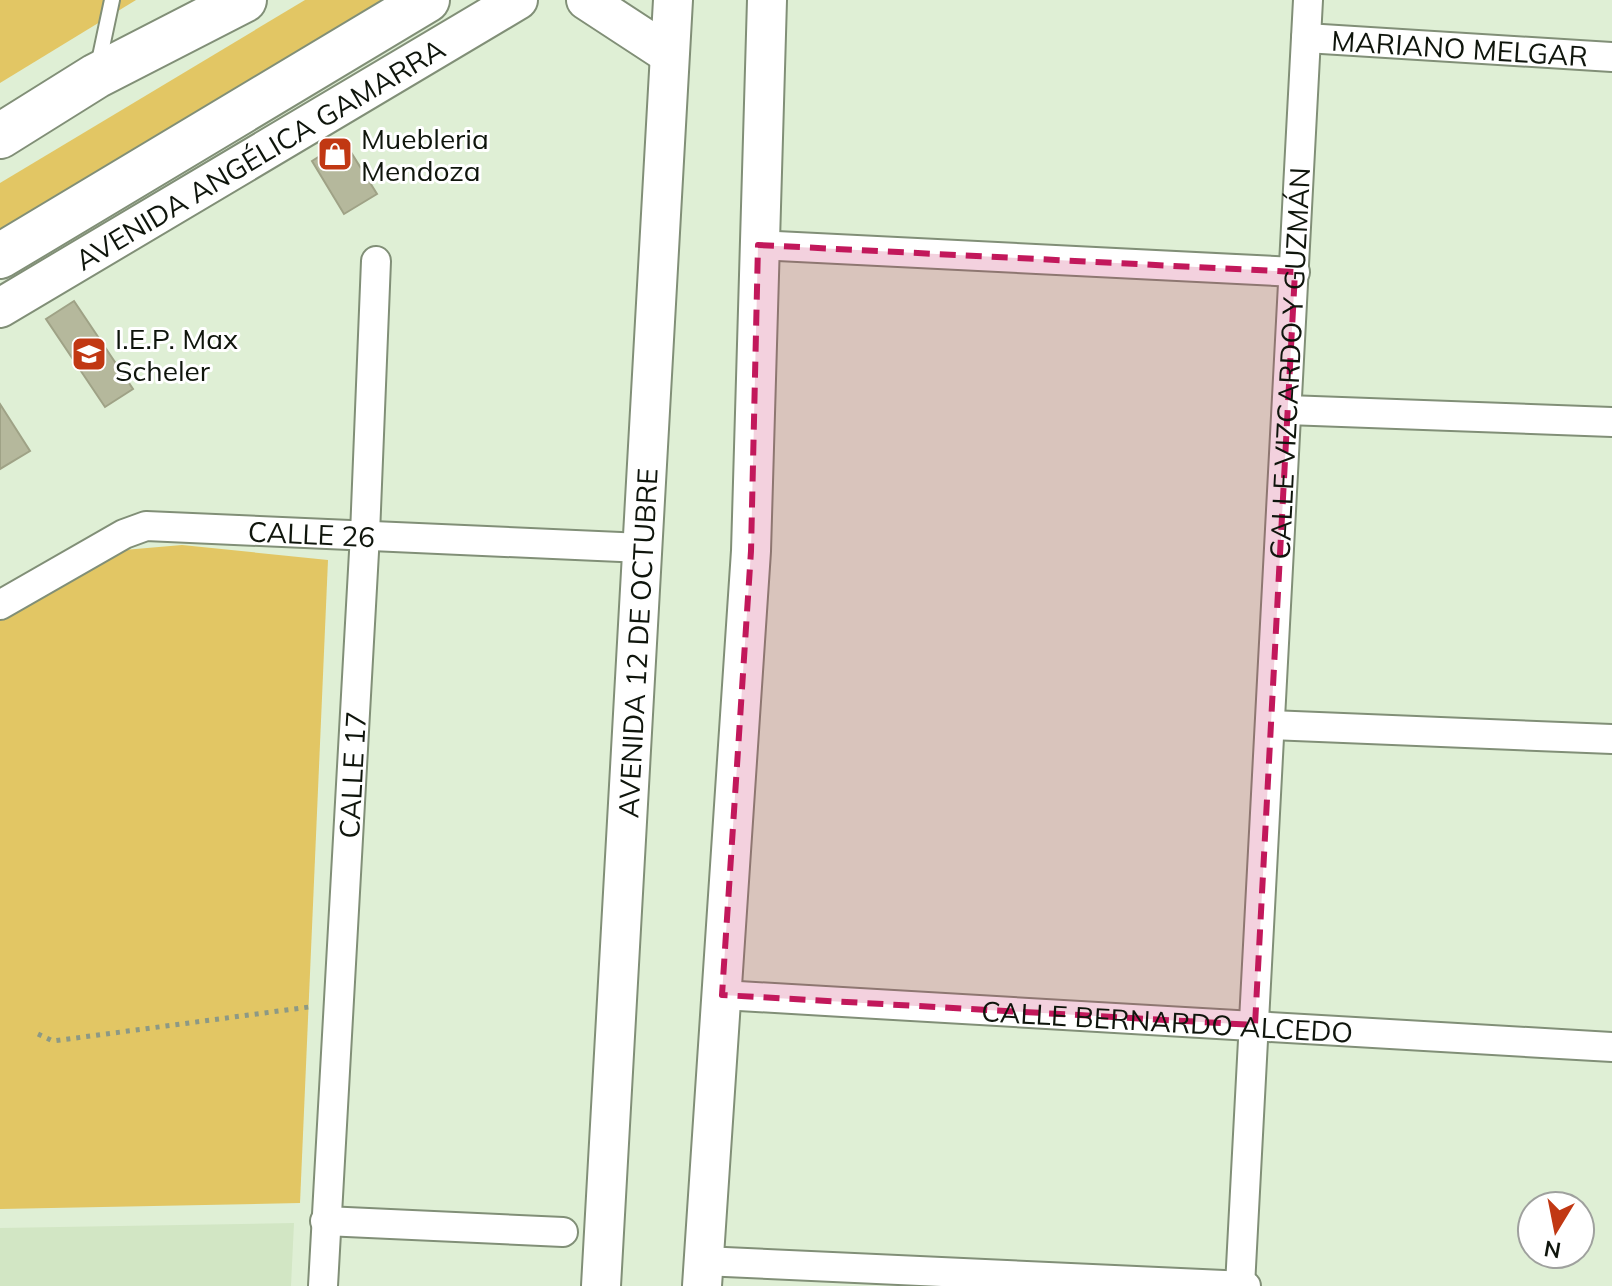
<svg xmlns="http://www.w3.org/2000/svg" width="1612" height="1286" font-family="Mulish,sans-serif">
  <style>
    .built { fill: #d2e6c4 }
    .green { fill: #e2c664 }
    .building { fill: #b5b89c; stroke: #9fa286; stroke-width: 2 }
    .lines { fill: none; stroke-linecap: round; stroke-linejoin: round }
    .lane-casing { stroke: #818f77; stroke-width: 18 }
    .street-casing { stroke: #818f77; stroke-width: 32 }
    .secondary-casing { stroke: #818f77; stroke-width: 42 }
    .primary-casing { stroke: #818f77; stroke-width: 48 }
    .path { stroke: #8c9985; stroke-width: 5; stroke-dasharray: 4 6; stroke-linecap: butt }
    .lane { stroke: #fff; stroke-width: 14 }
    .street { stroke: #fff; stroke-width: 28 }
    .secondary { stroke: #fff; stroke-width: 38 }
    .primary { stroke: #fff; stroke-width: 44 }
    .marked { fill: #c2185b; fill-opacity: 0.2; stroke: #c2185b; stroke-width: 6; stroke-dasharray: 16 10; stroke-linejoin: round }
    .labels { text-anchor: middle; dominant-baseline: central; stroke-width: 6; stroke-linejoin: round; paint-order: stroke }
    .street-label { font-size: 28px; fill: #0f150c; stroke: #fff }
    .poi-label { font-size: 28px; fill: #0f150c; stroke: #fff; text-anchor: start }
  </style>
  <rect width="100%" height="100%" fill="#dfefd5"/>
  <path class="built" d="M294 1223 291 1286H0V1228Z"/>
  <g class="green">
    <path d="M0 0H136L0 83Z"/>
    <path d="M305 0H395L0 233V183Z"/>
    <path d="M182 545 328 560 300 1203 0 1209V620L124 550Z"/>
  </g>
  <g class="building">
    <path d="M344 141 377 194 344 214 312 161Z"/>
    <path d="M74 301 133 389 105 407 46 319Z"/>
    <path d="M0 404 30 451 0 469Z"/>
  </g>
  <g class="lines">
    <defs>
      <path id="lane" d="M98 66 112 0"/>
      <g id="street">
        <path id="s1" d="M1306 38 1612 57"/>
        <path d="M758 245 1295 272"/>
        <path d="M1287 410 1612 422"/>
        <path id="s2" d="M0 605 124 534 146 526 643 548"/>
        <path d="M1270 725 1612 739"/>
        <path id="s3" d="M722 995 1612 1047"/>
        <path d="M325 1221 563 1232"/>
        <path d="M703 1261 1246 1286"/>
        <path id="s4" d="M323 1286 365 534 376 261"/>
        <path id="s5" d="M1240 1286 1308 0"/>
      </g>
      <g id="secondary">
        <path d="M586 0 667 53"/>
        <path id="s6" d="M0 308 518 0"/>
        <path id="s7" d="M601 1286 673 0"/>
        <path d="M702 1286 751 551 767 0"/>
      </g>
      <g id="primary">
        <path d="M0 136 96 76 244 0"/>
        <path d="M0 256 427 0"/>
      </g>
    </defs>
    <use href="#lane" class="lane-casing"/>
    <use href="#street" class="street-casing"/>
    <use href="#secondary" class="secondary-casing"/>
    <use href="#primary" class="primary-casing"/>
    <path class="path" d="M38 1034 53 1041 309 1007"/>
    <use href="#lane" class="lane"/>
    <use href="#street" class="street"/>
    <use href="#secondary" class="secondary"/>
    <use href="#primary" class="primary"/>
  </g>
  <path class="marked" d="M758 245 1295 272 1255 1025 722 995 751 551Z"/>
  <defs>
    <symbol id="shop-square" viewBox="-11 -11 22 22"><rect x="-9" y="-9" width="18" height="18" rx="4" fill="#c13813" stroke="#fff"/><path d="M-5-2.5h2.3a2.7 3.5 0 0 1 5.4 0H5L5.5 6h-11ZM-1.5-2.5h3a1.5 2.3 0 0 0-3 0Z" fill="#fff"/></symbol>
    <symbol id="school-square" viewBox="-11 -11 22 22"><rect x="-9" y="-9" width="18" height="18" rx="4" fill="#c13813" stroke="#fff"/><path d="M0-5L7-2L0 1L-7-2ZM-4 1L0 2.5L4 1V4Q0 6-4 4Z" fill="#fff"/></symbol>
  </defs>
  <g fill-rule="evenodd">
    <use href="#shop-square" x="315" y="134" width="40" height="40"/>
    <use href="#school-square" x="69" y="334" width="40" height="40"/>
  </g>
  <g class="labels">
    <g class="street-label">
      <text stroke="none"><textPath href="#s1" startOffset="154">MARIANO MELGAR</textPath></text>
      <text stroke="none"><textPath href="#s6" startOffset="302">AVENIDA ANGÉLICA GAMARRA</textPath></text>
      <text stroke="none"><textPath href="#s5" startOffset="924">CALLE VIZCARDO Y GUZMÁN</textPath></text>
      <text stroke="none"><textPath href="#s2" startOffset="332">CALLE 26</textPath></text>
      <text stroke="none"><textPath href="#s7" startOffset="644">AVENIDA 12 DE OCTUBRE</textPath></text>
      <text stroke="none"><textPath href="#s4" startOffset="512">CALLE 17</textPath></text>
      <text stroke="none"><textPath href="#s3" startOffset="446">CALLE BERNARDO ALCEDO</textPath></text>
    </g>
    <g class="poi-label">
      <text x="361" y="138">Muebleria<tspan x="361" dy="32">Mendoza</tspan></text>
      <text x="115" y="338">I.E.P. Max<tspan x="115" dy="32">Scheler</tspan></text>
    </g>
  </g>
  <g transform="translate(1556 1230) rotate(190)"><circle r="38" fill="#ffffff" stroke="#9fa19e" stroke-width="2"/>
  <path d="M0-6L14 30L0 20L-14 30Z" fill="#c13813"/>
  <text y="-12" font-size="22" font-weight="bold" text-anchor="middle" fill="#0f150c">N</text>
  </g>
</svg>
